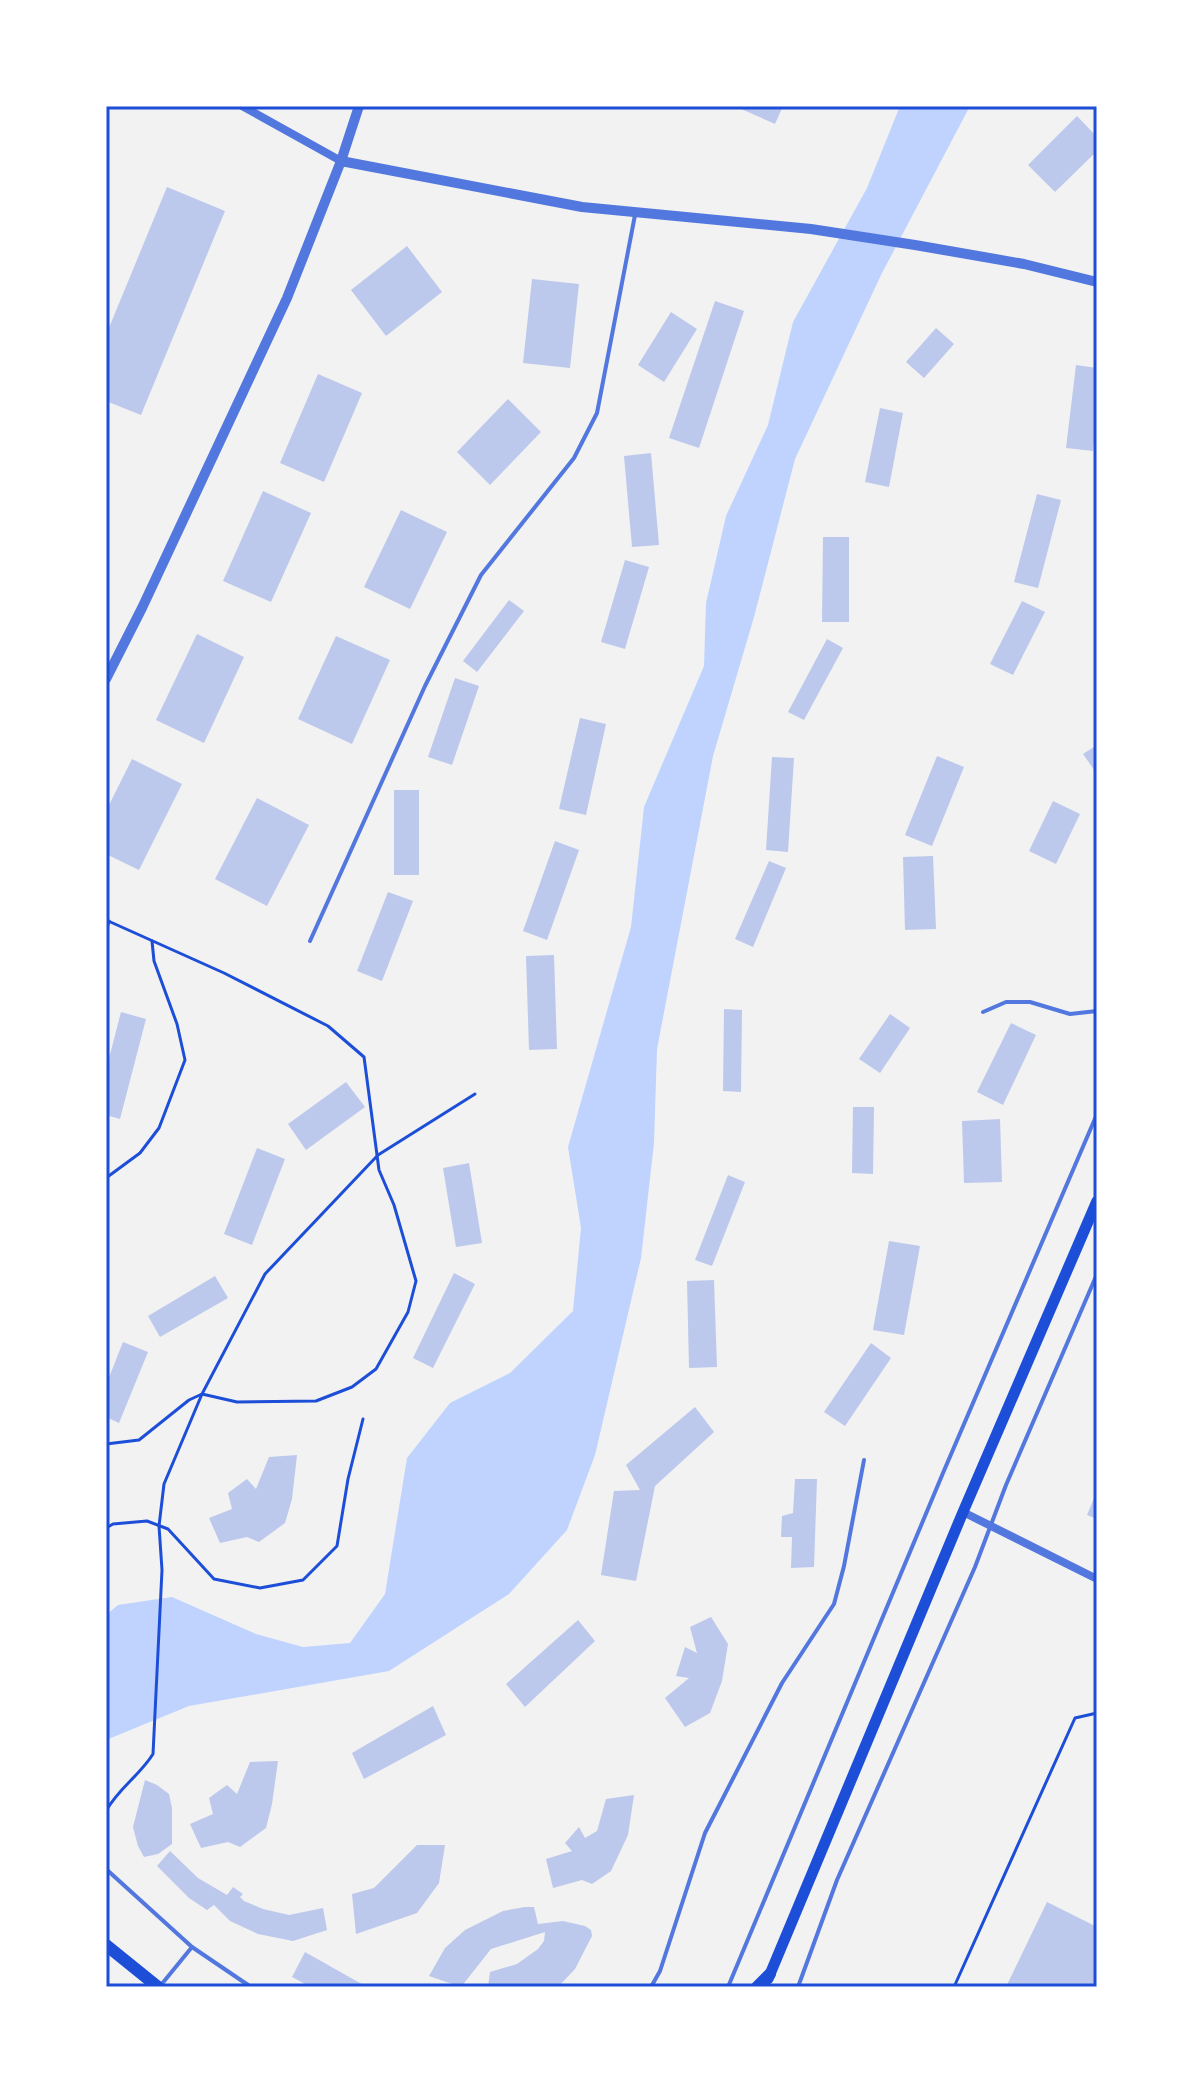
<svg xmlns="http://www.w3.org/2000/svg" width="1203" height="2093" font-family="Cabin,sans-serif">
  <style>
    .water { fill: #bfd3fe }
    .building { fill: #bdc9ec }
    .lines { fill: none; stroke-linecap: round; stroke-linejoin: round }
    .path { stroke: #1d4ed8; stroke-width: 3 }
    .service { stroke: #5277de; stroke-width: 4 }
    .minor { stroke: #5277de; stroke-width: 8 }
    .tertiary { stroke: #5277de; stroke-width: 10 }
    .secondary { stroke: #1d4ed8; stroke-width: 11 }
    .primary { stroke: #1d4ed8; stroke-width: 12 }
    .neatline { fill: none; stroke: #1d4ed8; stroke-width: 3 }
  </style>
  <rect width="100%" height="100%" fill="#f2f2f2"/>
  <path class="water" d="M900 106H970L881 275 795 459 754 617 713 756 657 1049 654 1143 641 1258 595 1455 567 1530 509 1594 389 1671 189 1706 106 1740V1615L118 1605 172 1597 256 1634 303 1647 350 1643 385 1594 407 1458 450 1403 510 1373 573 1311 581 1228 568 1147 631 927 644 807 704 666 706 603 726 516 768 425 793 322 867 188Z"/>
  <g class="building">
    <path d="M740 106H783L775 124 739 108Z"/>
    <path d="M1077 116 1097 137V151L1055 192 1028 165Z"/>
    <path d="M167 187 225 211 141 415 106 401V335Z"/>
    <path d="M407 246 442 292 386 336 351 290Z"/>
    <path d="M532 279 579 284 570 368 523 363Z"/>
    <path d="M715 301 744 311 699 448 669 438Z"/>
    <path d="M671 312 697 329 664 382 638 365Z"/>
    <path d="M936 328 954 344 924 378 906 362Z"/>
    <path d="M1076 365 1097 368V419L1093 451 1066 448Z"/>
    <path d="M318 374 362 393 324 482 280 463Z"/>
    <path d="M508 399 541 432 490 485 457 452Z"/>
    <path d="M880 408 903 413 889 487 865 482Z"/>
    <path d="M651 453 659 545 632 547 624 456Z"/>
    <path d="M263 491 311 513 271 602 223 581Z"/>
    <path d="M1037 494 1061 500 1038 588 1014 582Z"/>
    <path d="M401 510 447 532 410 609 364 587Z"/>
    <path d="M823 537H849V622H822Z"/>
    <path d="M625 560 649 567 625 649 601 642Z"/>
    <path d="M509 600 524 611 477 672 463 661Z"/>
    <path d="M1022 601 1045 612 1013 675 990 664Z"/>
    <path d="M197 634 244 657 204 743 156 720Z"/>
    <path d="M336 636 390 660 352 744 298 719Z"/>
    <path d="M827 639 843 648 804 720 788 712Z"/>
    <path d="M455 678 479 686 452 765 428 757Z"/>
    <path d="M580 718 606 724 586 815 559 809Z"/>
    <path d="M1097 745V774L1083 754Z"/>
    <path d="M937 756 964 767 932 846 905 835Z"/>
    <path d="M772 757 794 758 788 852 766 850Z"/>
    <path d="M132 759 182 784 139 870 106 854V811Z"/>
    <rect x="394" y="790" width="25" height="85"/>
    <path d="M257 798 309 825 267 906 215 879Z"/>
    <path d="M1053 801 1080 814 1056 864 1029 851Z"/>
    <path d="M555 841 579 850 547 940 523 931Z"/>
    <path d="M933 856 936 929 905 930 903 857Z"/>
    <path d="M769 861 786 868 753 947 735 939Z"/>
    <path d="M388 892 413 901 382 981 357 971Z"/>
    <path d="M554 955 557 1049 529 1050 526 956Z"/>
    <path d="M724 1009 742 1010 741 1092 723 1091Z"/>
    <path d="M121 1012 146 1019 120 1119 106 1115V1070Z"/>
    <path d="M890 1014 910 1028 880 1073 859 1059Z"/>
    <path d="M1011 1023 1036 1035 1003 1105 977 1092Z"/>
    <path d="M346 1082 365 1107 306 1150 288 1124Z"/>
    <path d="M853 1107H874L873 1174 852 1173Z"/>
    <path d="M1000 1119 1002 1182 964 1183 962 1121Z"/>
    <path d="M257 1148 285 1159 252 1245 224 1234Z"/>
    <path d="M469 1163 482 1243 456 1247 443 1168Z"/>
    <path d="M728 1175 745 1182 712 1266 695 1260Z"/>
    <path d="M889 1241 920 1246 904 1335 873 1330Z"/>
    <path d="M454 1273 475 1284 433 1368 413 1358Z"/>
    <path d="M215 1276 228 1298 160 1337 148 1316Z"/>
    <path d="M714 1280 717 1367 689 1368 687 1281Z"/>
    <path d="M123 1342 148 1352 119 1423 106 1417V1385Z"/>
    <path d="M871 1343 891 1358 845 1426 824 1412Z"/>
    <path d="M695 1407 714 1432 655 1486 636 1581 601 1575 614 1491 640 1490 626 1465Z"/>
    <path d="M297 1455 292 1499 285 1523 259 1542 247 1537 220 1543 209 1518 232 1509 228 1493 247 1479 256 1489 269 1457Z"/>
    <path d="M795 1479H817L814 1567 791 1568 792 1537H781L782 1516 793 1513Z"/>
    <path d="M1097 1491V1519L1087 1515Z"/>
    <path d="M711 1617 728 1644 722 1681 710 1713 685 1727 665 1698 689 1678 676 1676 685 1647 697 1653 690 1627Z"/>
    <path d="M578 1620 595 1641 525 1707 506 1684Z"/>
    <path d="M433 1706 446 1735 364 1779 352 1753Z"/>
    <path d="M278 1761 272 1804 266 1828 240 1847 228 1842 201 1848 190 1824 213 1814 209 1798 227 1785 237 1794 250 1762Z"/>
    <path d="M145 1780 157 1785 169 1794 172 1808V1844L158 1854 144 1857 138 1846 133 1827Z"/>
    <path d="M634 1795 628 1835 611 1871 592 1884 582 1880 553 1888 546 1859 572 1851 565 1843 579 1827 585 1838 597 1831 606 1799Z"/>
    <path d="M417 1845H445L439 1883 417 1913 356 1934 352 1894 374 1888Z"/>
    <path d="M170 1851 198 1878 227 1895 233 1887 243 1894 240 1897 244 1901 263 1909 289 1915 323 1908 327 1930 293 1941 258 1934 230 1921 214 1905 207 1910 189 1898 157 1866Z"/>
    <path d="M1047 1902 1097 1927V1987H1006Z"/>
    <path d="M525 1907H534L538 1924 563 1921 585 1926 591 1930 592 1936 575 1969 558 1987H488L490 1972 517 1964 538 1949 544 1941 545 1932 491 1949 461 1987 429 1976 445 1948 465 1930 503 1911Z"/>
    <path d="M305 1952 367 1987H311L292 1977Z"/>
  </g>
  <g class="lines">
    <g class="path">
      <path d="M106 920 224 973 328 1026 364 1057 379 1170 394 1205 416 1281 408 1312 376 1369 352 1387 316 1401 237 1402 202 1394 189 1400 139 1440 106 1444"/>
      <path d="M106 932 109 921"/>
      <path d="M106 1178 140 1153 159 1128 185 1060 177 1024 154 961 152 941"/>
      <path d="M106 1528 113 1524 147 1521 168 1529 214 1579 260 1588 303 1580 337 1546 348 1479 363 1419"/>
      <path d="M106 1811C118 1789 140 1775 153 1754L162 1570 159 1526 164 1484 202 1394 265 1274 378 1155 475 1094"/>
      <path d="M954 1987 1075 1718 1097 1713"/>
    </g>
    <g class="service">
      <path d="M310 941 425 686 481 575 574 458 597 413 635 215"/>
      <path d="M983 1012 1006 1002H1030L1070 1014 1097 1011"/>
      <path d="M106 1869 192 1947 161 1985"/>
      <path d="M192 1947 251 1987"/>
      <path d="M651 1987 660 1971 705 1833 782 1683 834 1604 844 1566 864 1460"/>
      <path d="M728 1987 943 1473 1097 1114"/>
      <path d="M798 1987 837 1880 975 1567 1006 1485 1097 1274"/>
    </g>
    <g class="minor">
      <path d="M242 106 341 161"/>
      <path d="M963 1512 1097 1579"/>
    </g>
    <g class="tertiary">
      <path d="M341 161 359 106"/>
      <path d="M106 679 142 608 287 298 341 161 582 207 811 229 915 245 1024 264 1097 282"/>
    </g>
    <path class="secondary" d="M768 1979 963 1512 1097 1201"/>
    <g class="primary">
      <path d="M106 1945 158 1987"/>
      <path d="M757 1987 770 1974"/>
    </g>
  </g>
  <rect width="1203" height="2093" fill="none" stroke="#ffffff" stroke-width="216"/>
  <rect x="108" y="108" width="987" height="1877" class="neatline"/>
</svg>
